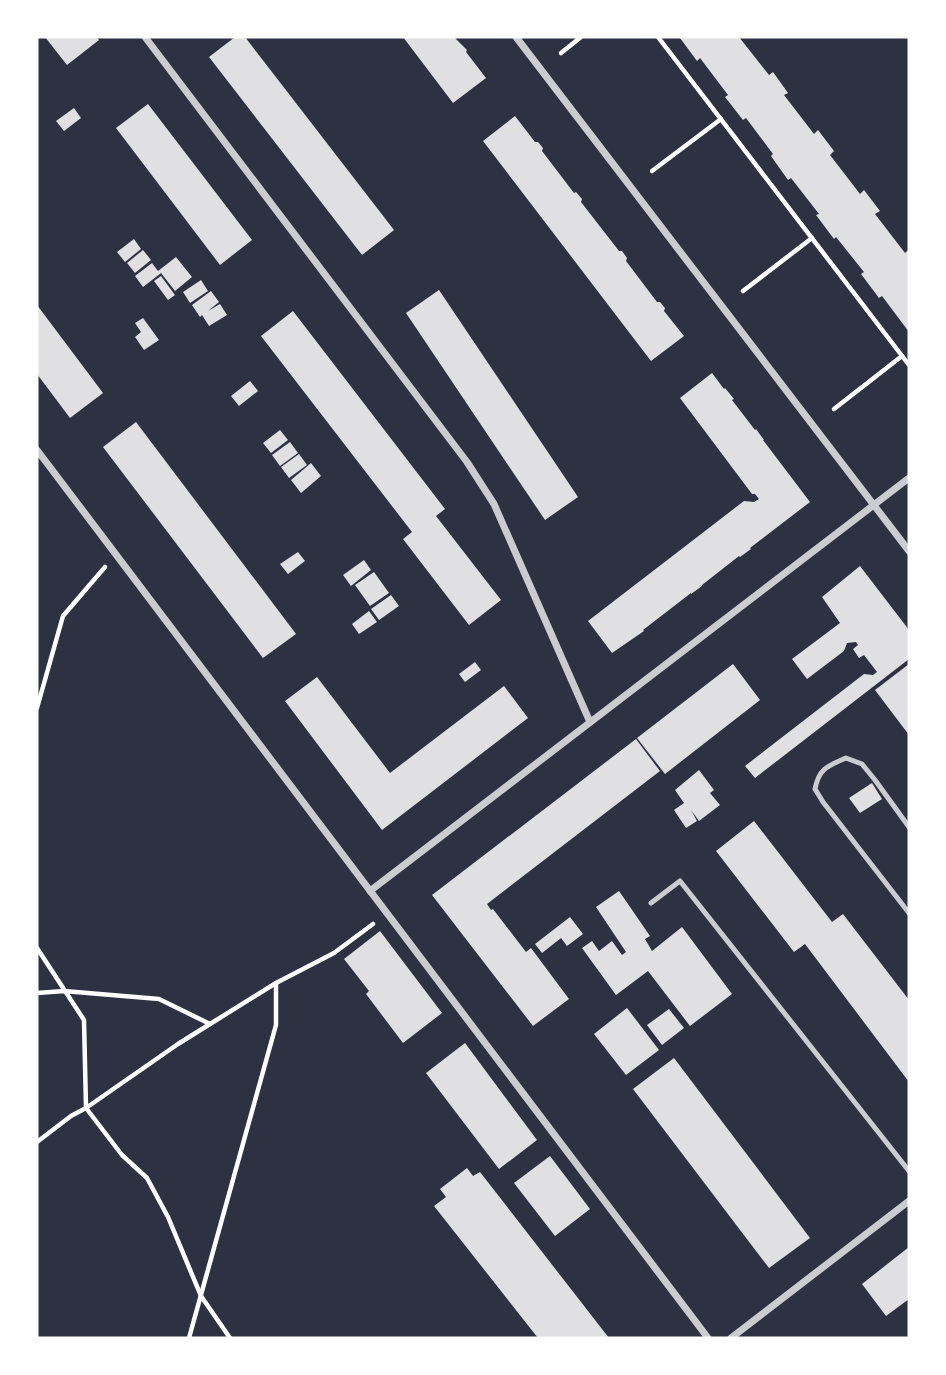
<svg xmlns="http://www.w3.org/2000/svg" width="946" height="1375" font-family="'IBM Plex Sans',sans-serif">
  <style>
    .building { fill: #e0e0e3 }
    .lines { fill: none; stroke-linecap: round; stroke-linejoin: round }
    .path { stroke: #fff; stroke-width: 4.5 }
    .service { stroke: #caccd0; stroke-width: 5 }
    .minor { stroke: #caccd0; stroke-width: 7 }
  </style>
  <rect width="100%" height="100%" fill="#2d3142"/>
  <g class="building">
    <path d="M45 37H96L99 40 67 65Z"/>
    <path d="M235 37H245L394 230 362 255 209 57Z"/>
    <path d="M403 37H454L467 50 466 52 486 78 453 103Z"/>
    <path d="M681 37H739L769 75 773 72 788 93 784 95 814 134 818 130 834 151 830 155 860 194 864 190 880 211 875 214 905 253 909 249V332L882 296 879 298 861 274 864 272 836 237 834 239 816 215 819 214 791 178 788 180 771 156 773 154 746 118 743 120 725 97 728 95 700 58 697 61 680 38Z"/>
    <path d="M148 104 252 240 220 265 116 128Z"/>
    <path d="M74 108 81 118 64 131 56 121Z"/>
    <path d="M515 116 535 142H538L543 148 542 151 574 193 576 192 582 199 581 202 619 251H622L627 258 626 261 657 302H660L665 308 664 311 684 336 651 361 483 141Z"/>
    <path d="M134 239 141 249 125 262 117 252Z"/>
    <path d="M143 250 151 260 135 273 127 263Z"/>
    <path d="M176 257 192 277 175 291 161 273 143 287 135 276 152 263 158 271Z"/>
    <path d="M161 276 175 295 168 300 154 281Z"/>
    <path d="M201 280 208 291 190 303 183 292Z"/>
    <path d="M439 290 578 497 545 520 406 313Z"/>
    <path d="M211 291 219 302 208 311 220 304 227 315 209 326 202 315 200 317 192 305Z"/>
    <path d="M37 305 103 393 70 418 37 374Z"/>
    <path d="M293 311 445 509 436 516 501 600 469 625 403 539 412 532 261 336Z"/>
    <path d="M143 318 159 340 144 350 135 337 141 332 135 323Z"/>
    <path d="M712 373 724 389 725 388 734 399 732 400 755 430 756 429 764 440H763L810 502 750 548 751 549 740 557 739 556 702 585V586L691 594V593L643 630 644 631 612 653 588 621 744 501 754 502 759 499 755 494H752L680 398Z"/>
    <path d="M250 381 258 391 239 406 231 396Z"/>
    <path d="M136 422 296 634 263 658 103 447Z"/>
    <path d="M280 430 288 440 271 453 263 443Z"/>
    <path d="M290 442 298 453 280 466 272 455Z"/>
    <path d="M299 454 307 465 289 478 281 467Z"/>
    <path d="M311 463 321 476 301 493 291 480Z"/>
    <path d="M298 552 305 561 288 574 280 564Z"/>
    <path d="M364 560 371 570 351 586 343 575Z"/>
    <path d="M860 566 909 630V659L755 778 745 766 864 674 873 675 877 672 864 655 859 658 853 649 858 645 856 642 847 643 844 651 807 679 792 659 840 623 822 597Z"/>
    <path d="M374 572 389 593 370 606 355 585Z"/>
    <path d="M391 595 399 606 379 620 371 609Z"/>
    <path d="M369 611 377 622 359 634 352 624Z"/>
    <path d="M475 662 481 670 465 682 459 674Z"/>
    <path d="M733 664 760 700 665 774 637 738Z"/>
    <path d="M909 664V735L875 690Z"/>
    <path d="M317 677 390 773 504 686 528 718 382 830 285 701Z"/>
    <path d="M636 739 660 771 487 904 491 910 493 909 526 952 531 948 569 999 533 1026 432 895Z"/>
    <path d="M699 770 714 790 710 793 720 805 699 821 691 810 697 821 686 828 674 810 684 803 675 790Z"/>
    <path d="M872 783 882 799 860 813 849 798Z"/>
    <path d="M754 821 832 922 843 914 909 1000V1082L805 944 794 952 716 851Z"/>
    <path d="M619 891 650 936 645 939 652 951 682 927 732 994 690 1026 648 971 616 995 582 948 592 941 599 951 612 941 622 955 626 952 596 907Z"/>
    <path d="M570 917 583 934 567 946 561 938 542 953 535 944Z"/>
    <path d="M380 931 442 1013 403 1043 366 994 369 991 344 959Z"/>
    <path d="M627 1008 659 1050 626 1075 594 1034Z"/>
    <path d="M669 1009 684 1028 662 1045 647 1025Z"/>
    <path d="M465 1043 537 1140 499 1169 426 1073Z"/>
    <path d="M674 1058 810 1238 769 1268 633 1089Z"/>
    <path d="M550 1156 590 1209 555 1236 514 1183Z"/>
    <path d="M467 1168 473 1176 480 1172 609 1338H538L434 1206 446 1197 440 1189Z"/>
    <path d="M909 1247V1299L886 1316 862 1284Z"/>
  </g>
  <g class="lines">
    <g class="path">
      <path d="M658 37 909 365"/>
      <path d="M561 53 581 37"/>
      <path d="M652 171 721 119"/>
      <path d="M743 291 812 238"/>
      <path d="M834 409 902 356"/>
      <path d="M37 708 63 616 105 567"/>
      <path d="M37 948 84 1020 86 1108 122 1155 147 1178 168 1217 201 1296 230 1338"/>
      <path d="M37 993 64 991 159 999 210 1024"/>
      <path d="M37 1142 71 1116 86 1108 178 1044 210 1024 276 983 334 953 373 924"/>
      <path d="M189 1338 276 1025V983"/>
    </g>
    <g class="service">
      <path d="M909 827 875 780 862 764 846 758C828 766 819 768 815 789L823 802 909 913"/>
      <path d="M651 903 680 881 909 1171"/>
    </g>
    <g class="minor">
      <path d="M145 37 467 462 494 504 590 722"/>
      <path d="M516 37 909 551"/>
      <path d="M37 450 708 1338"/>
      <path d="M370 891 909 478"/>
      <path d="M731 1338 909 1201"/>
    </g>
  </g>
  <rect width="946" height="1375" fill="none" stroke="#ffffff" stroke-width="77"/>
</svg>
